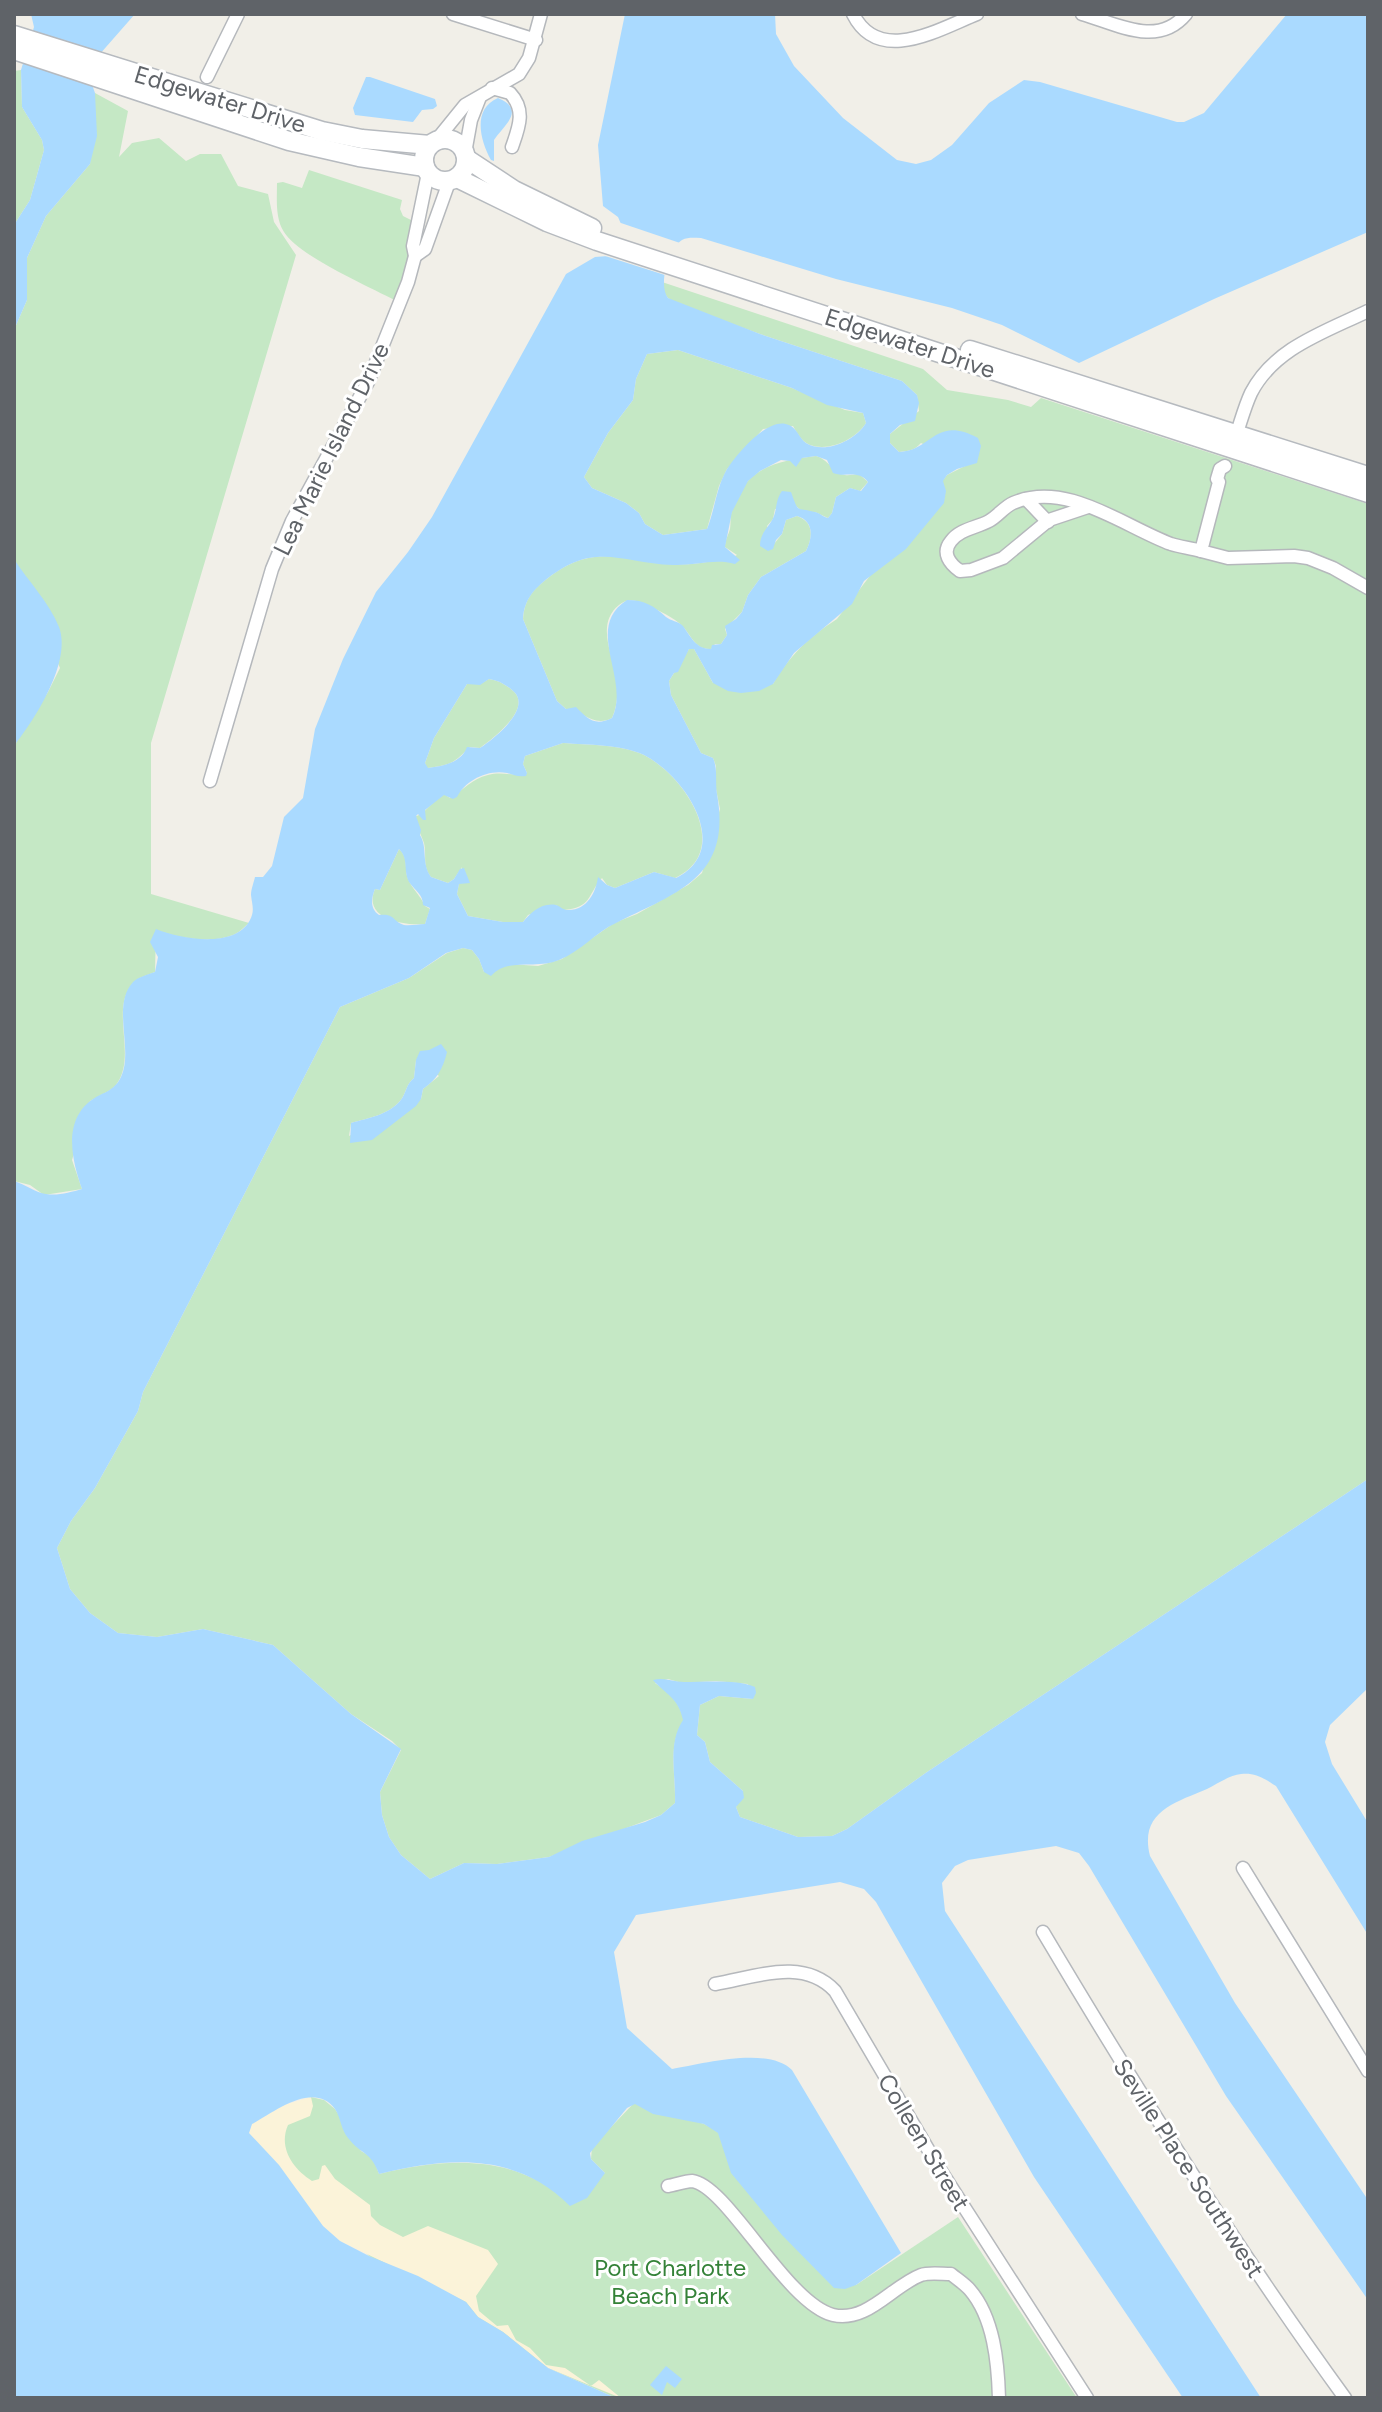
<svg xmlns="http://www.w3.org/2000/svg" width="1382" height="2412" font-family="Figtree,sans-serif">
  <style>
    .green { fill: #c5e8c5; fill-rule: evenodd }
    .sand { fill: #fbf3d9 }
    .water { fill: #aadaff; fill-rule: evenodd }
    .pier { fill: #f1efe8 }
    .lines { fill: none; stroke-linecap: round; stroke-linejoin: round }
    .street-casing { stroke: #b5b8bc; stroke-width: 15 }
    .secondary-casing { stroke: #b6babf; stroke-width: 21 }
    .street { stroke: #fff; stroke-width: 12 }
    .secondary { stroke: #fff; stroke-width: 18 }
    .labels { text-anchor: middle; dominant-baseline: central; stroke-width: 6; stroke-linejoin: round; paint-order: stroke }
    .street-label { font-size: 24px; fill: #5f6368; stroke: #fff }
    .park-label { font-size: 24px; fill: #348238; stroke: #fff }
  </style>
  <rect width="100%" height="100%" fill="#f1efe8"/>
  <g class="green">
    <path d="M21 70 22 107 42 140 44 150 30 200 14 225V71Z"/>
    <path d="M95 93 128 111 119 157 132 143 159 138 186 161 200 154H221L238 186 268 194 274 222 296 255 151 743V894L249 923C244 927 239 933 233 935 211 944 178 938 156 930L155 972C148 975 138 977 133 983 109 1010 138 1056 116 1085 110 1092 98 1096 90 1101L72 1160 82 1189 44 1195 30 1185 14 1181V746L48 692 60 668 14 559V330L27 300V258L46 216 90 164Z"/>
    <path d="M309 170 402 200 400 209 403 216 415 222 400 303C371 287 301 258 284 232 275 218 277 199 277 183L283 182 302 188Z"/>
    <path d="M662 282 923 369 947 390 1008 400 1031 407 1041 398 1368 504V1479L927 1772 847 1829 832 1836 798 1837 740 1817 736 1807 743 1791 710 1762 705 1742 697 1735 700 1705 719 1696 753 1699 748 1684 716 1681 682 1683 668 1679 655 1683C670 1693 679 1702 684 1720 667 1744 676 1775 675 1803L661 1815 549 1857 497 1864 464 1863 430 1879 401 1855 389 1837 382 1815 380 1792 401 1750 392 1741 351 1714 273 1645 203 1629 157 1637 118 1633 90 1613 70 1589 57 1548 71 1521 95 1488 138 1411 143 1392 340 1007 409 978 447 953 463 948 472 950 479 959 484 972 509 964 538 966 562 959 614 923 637 914 688 885 702 873 720 809 715 784 716 766 713 758 701 753 671 695 669 681 689 649H694L713 683 773 684C789 656 809 637 837 619L947 475 967 465 921 443C915 450 909 451 899 452L890 443V434L919 411 917 395 902 381 760 334 680 305 668 298 662 290ZM416 1060 439 1076 423 1089 421 1099 349 1136 351 1123C368 1118 388 1115 400 1101 407 1093 405 1085 414 1078Z"/>
    <path d="M678 350 792 388 845 410 863 413 866 423C856 439 830 452 810 445 802 442 797 433 793 426L763 429 727 469 719 486 707 529 663 535 645 524 639 513 626 503 592 488 584 477 608 433 633 400 636 379 647 354Z"/>
    <path d="M816 456C828 459 833 473 845 475 849 476 854 474 859 474L868 482 860 491 850 488 836 497 832 513 828 518 815 512H803L796 506 775 509 773 519 767 526 774 544 782 534 786 520 797 516C814 522 813 537 806 551L761 577 748 595 742 612 725 629 727 635 721 644H715L711 649C693 650 691 632 679 623 669 615 654 608 642 603 633 599 626 599 619 605 594 625 615 658 617 682 618 694 617 707 612 718 593 728 583 710 566 709L557 701 523 619C524 600 533 589 548 578 605 533 644 574 707 562 719 560 726 561 737 555L725 547C725 540 728 536 730 529 731 523 730 516 732 510 744 467 778 461 816 456Z"/>
    <path d="M489 679C497 680 505 684 512 690 534 707 495 737 480 748L470 747C454 762 453 765 427 768L425 763 434 738 467 684H480Z"/>
    <path d="M563 743C588 745 620 744 644 755 685 776 734 850 675 878L654 872 615 888 607 885 602 878C587 895 592 908 563 910L556 905 528 915 523 922H503L468 916 457 894 462 867 454 879 448 883 431 877C422 865 427 856 424 843 421 834 416 826 416 816 424 815 434 799 444 794L450 798C464 790 471 779 488 775 503 771 513 777 527 773L523 764 525 756Z"/>
    <path d="M399 849C409 858 404 868 408 879 412 889 421 896 425 906L430 909 425 924C404 926 362 919 375 889L380 890Z"/>
    <path d="M311 2097 324 2100 335 2109 361 2151 373 2158 379 2174C440 2159 504 2154 556 2192L605 2173 591 2159 592 2147 635 2102 704 2124 722 2133 856 2285 958 2217 1077 2398H616L548 2368 369 2256 252 2124Z"/>
  </g>
  <path class="sand" d="M311 2097 313 2106 310 2116 288 2125C278 2148 293 2169 312 2181L319 2179 322 2166 325 2165 335 2179 370 2205 371 2216 380 2225 403 2237 428 2226 488 2250 498 2264 476 2296 479 2311 497 2326 508 2325 516 2340 530 2348 546 2365 565 2368 591 2386 599 2380 621 2398 548 2368 503 2332 478 2317 466 2302 340 2241 323 2226 249 2134 252 2124 284 2105Z"/>
  <g class="water">
    <path d="M31 14H135L99 55 89 76 95 93 97 136 90 164 46 216 27 258V300L14 330V225L30 200 44 150 42 140 22 107 21 70 34 27Z"/>
    <path d="M625 14H775L776 34 794 66 843 118 897 160 916 164 931 160 952 145 989 103 1024 80 1040 82 1177 122H1184L1204 113 1287 14H1368V232L1214 299 1079 363 1002 325 952 308 836 279 701 238C694 238 688 237 682 240 668 249 658 285 668 298L760 334 902 381 917 395 919 403 915 421 900 425 890 434V443L899 452C932 451 935 415 978 438L981 446 977 463 957 469 947 475 943 481 946 491 944 503 906 549 864 581 852 604 794 653 773 684 759 691 741 693 728 691 713 683 694 649H689L678 672 674 673 669 681 671 695 701 753 713 758C718 769 715 782 717 794 732 877 678 892 616 923 596 932 580 952 559 960 535 970 507 957 491 976L484 972 479 959 472 950 463 948 446 953 409 978 340 1007 143 1392 138 1411 95 1488 71 1521 57 1548 70 1589 90 1613 118 1633 157 1637 203 1629 273 1645 351 1714 401 1749 380 1792 382 1815 389 1837 401 1855 430 1879 464 1863 497 1864 549 1857 582 1841 645 1822 661 1815 675 1803C676 1774 667 1744 683 1720 678 1697 666 1695 653 1680 665 1677 673 1682 684 1682 704 1682 738 1679 755 1687L756 1693 753 1699 719 1696 700 1705 697 1735 705 1742 710 1762 743 1791 744 1798 736 1807 740 1817 798 1837 832 1836 847 1829 927 1772 1368 1479V1688L1330 1725 1325 1742 1332 1764 1368 1823V1935L1276 1786C1265 1779 1255 1772 1241 1774 1230 1775 1217 1784 1207 1789 1174 1803 1139 1812 1150 1856L1235 2003 1368 2200V2300L1226 2096 1089 1866 1079 1853 1056 1846 968 1860 955 1866 942 1883 945 1911 1261 2398H1183L1034 2177 876 1902 864 1889 840 1882 636 1915 614 1952 627 2028 672 2069C702 2064 768 2046 792 2070L901 2253 856 2285 845 2289 834 2288 782 2235 731 2173 718 2133 704 2124 653 2114 635 2104 627 2108 590 2153 591 2159 605 2173 587 2198 570 2206C516 2152 449 2157 379 2174 370 2150 362 2156 348 2138 341 2130 341 2118 335 2109 314 2080 274 2112 252 2124L249 2133 279 2165 323 2226 340 2241 369 2256 418 2276 466 2302 478 2317 503 2332 548 2368 616 2398H14V1181C25 1184 36 1193 46 1194 58 1196 71 1192 82 1189 72 1161 62 1120 93 1099 104 1092 114 1091 121 1077 134 1049 111 1006 133 982 138 977 149 974 155 972L158 957 150 942 156 929C181 939 235 949 250 920 255 910 252 905 251 895 251 889 254 882 255 877H263L272 866 284 817 303 798 315 729 343 659 376 592 408 552 432 517 566 274 595 257 608 256 621 224 618 217 603 206 598 145ZM678 350 792 388 827 405 863 413 866 423C856 440 825 455 806 443 799 438 797 428 789 425 769 415 737 454 727 469 716 488 715 509 707 529L663 535 645 524 639 513 626 503 592 488 584 477 608 433 633 400 636 379 647 354ZM816 456 827 460 833 473C845 478 858 469 868 482L861 491 850 488 836 497 832 513 828 518C823 517 820 513 815 512 796 507 799 514 791 492L782 491C776 499 777 507 774 516 769 528 760 532 760 546L768 551 773 549 776 540 782 534 786 520 797 516C814 521 813 537 806 551L761 577 748 595 742 612 736 619 725 626 727 635 721 644 712 645 711 649C696 649 691 637 683 626 678 621 671 621 666 617 654 606 645 600 627 600 583 628 631 679 612 718 594 727 587 718 576 707L566 709 557 701 523 619C524 600 534 589 548 578 596 541 621 563 673 565 694 566 715 558 735 564L740 560 725 547 732 512 748 481 760 471 781 460 790 461 796 467 802 458ZM489 679C497 680 505 684 512 690 534 707 495 738 480 748L467 747C461 763 443 766 428 768L425 763 434 738 467 684 480 685ZM563 743C588 745 620 744 644 755 685 776 734 849 676 878L654 872 615 888 607 885 598 877C596 892 587 911 567 910 563 910 560 906 556 905 542 902 530 913 523 922H503L468 916 457 894 459 884 470 883 464 868 460 869 454 879 448 883 431 877C421 863 428 848 420 835L421 830 416 816 418 814 423 820H426L425 810 444 795 453 799 457 797C465 781 487 769 507 773 514 775 517 777 526 776L527 773 523 764 525 756ZM399 849C409 859 403 870 409 882 415 891 423 894 423 905L430 908 425 924C419 924 410 926 404 925 392 921 395 913 379 915 370 909 371 899 375 889L380 890Z"/>
    <path d="M366 77H370L435 99 437 106 433 109 422 110 413 122 355 115 353 108Z"/>
    <path d="M498 98C527 110 503 126 494 140V161L491 160C480 140 472 109 498 98Z"/>
    <path d="M14 559C28 581 49 602 59 627 72 662 35 719 14 746Z"/>
    <path d="M441 1044 447 1052C443 1069 437 1079 423 1089L421 1099 416 1106 372 1140 350 1143 351 1123C368 1118 388 1115 400 1101 407 1093 405 1085 414 1078L416 1060 420 1051 429 1050Z"/>
    <path d="M666 2366 682 2379 675 2388 667 2382 662 2395 650 2385Z"/>
  </g>
  <path class="pier" d="M615 221 683 244 668 276 599 254 606 252 612 244Z"/>
  <g class="lines">
    <defs>
      <g id="street">
        <path d="M453 14 536 40"/>
        <path d="M853 14C879 66 939 29 977 14"/>
        <path d="M1082 14C1117 24 1158 48 1186 14"/>
        <path d="M207 77 238 14"/>
        <path d="M492 88 510 93C526 110 519 127 512 147"/>
        <path d="M435 142 465 105 519 74 529 58 541 14"/>
        <path d="M465 153 471 120 480 97"/>
        <path d="M415 256 425 249 449 182"/>
        <path d="M1234 441C1240 425 1244 408 1251 393 1274 348 1325 332 1368 311"/>
        <path d="M1225 466 1220 469 1217 479 1219 482 1201 551 1228 558 1294 556 1308 558 1333 568 1368 588"/>
        <path d="M1026 499 1048 522"/>
        <path d="M1088 507 1049 520 1003 558 971 570 960 571C950 564 941 553 951 541 960 529 976 528 989 521 998 516 1004 507 1013 503 1066 480 1123 526 1171 544 1180 547 1191 548 1201 551"/>
        <path d="M210 781 272 569 292 521 368 382 408 282 415 256 413 246 428 173"/>
        <path d="M1243 1868 1368 2071"/>
        <path d="M1043 1932C1138 2092 1236 2248 1345 2398"/>
        <path d="M715 1984C756 1977 803 1957 835 1991L939 2168 1087 2398"/>
        <path d="M668 2186C675 2185 685 2181 692 2181 727 2185 786 2303 833 2315 867 2323 892 2286 921 2275 929 2272 942 2274 951 2274 957 2279 965 2284 970 2290 994 2318 998 2363 999 2398"/>
      </g>
      <g id="secondary">
        <path d="M14 35 322 131 362 139 430 145"/>
        <path d="M14 50 289 141 359 157 425 167"/>
        <circle cx="445" cy="160" r="21"/>
        <path d="M467 159 514 190 592 228"/>
        <path d="M457 178 547 222 597 241 1368 493"/>
        <path d="M970 350 1368 476"/>
      </g>
    </defs>
    <use href="#street" class="street-casing"/>
    <use href="#secondary" class="secondary-casing"/>
    <use href="#street" class="street"/>
    <use href="#secondary" class="secondary"/>
  </g>
  <g class="labels">
    <g class="street-label">
      <text transform="translate(220 99) rotate(17)">Edgewater Drive</text>
      <text transform="translate(910 343) rotate(18)">Edgewater Drive</text>
      <text transform="translate(331 449) rotate(-64)">Lea Marie Island Drive</text>
      <text transform="translate(924 2142) rotate(59)">Colleen Street</text>
      <text transform="translate(1189 2168) rotate(57)">Seville Place Southwest</text>
    </g>
    <g class="park-label">
      <text x="670" y="2267">Port Charlotte<tspan x="670" dy="28">Beach Park</tspan></text>
    </g>
  </g>
  <rect width="1382" height="2412" fill="none" stroke="#5f6368" stroke-width="32"/>
</svg>
